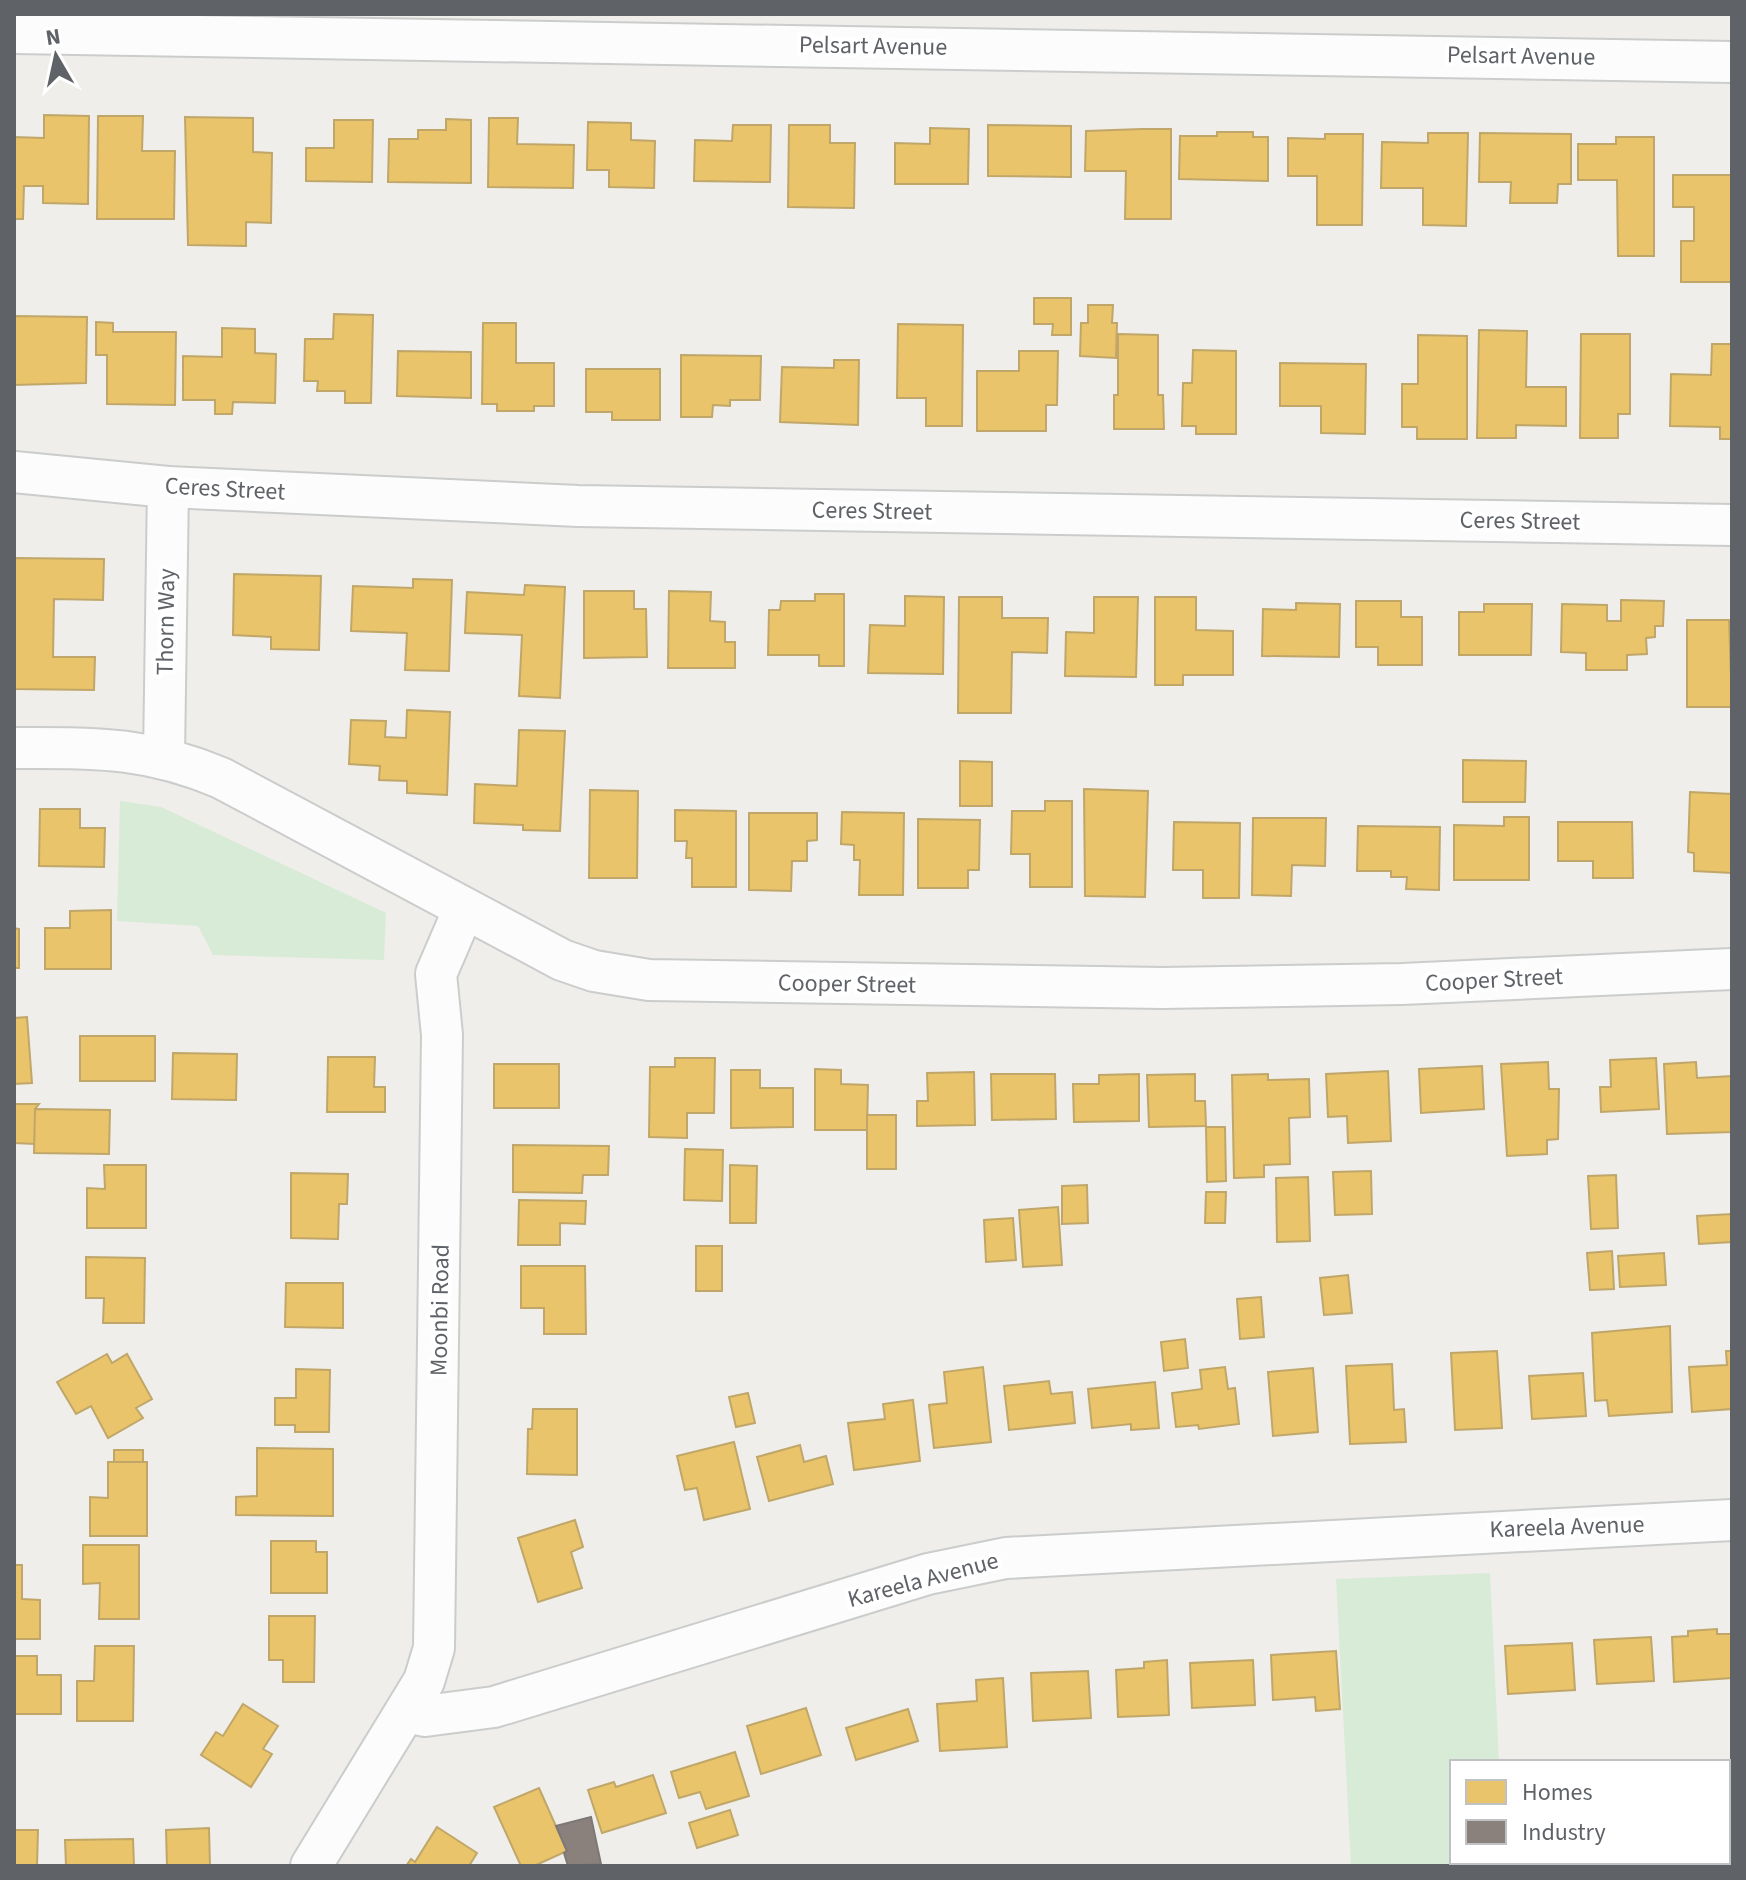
<svg xmlns="http://www.w3.org/2000/svg" width="1746" height="1880" font-family="'Source Sans 3',sans-serif">
  <style>
    .green { fill: #d8ebd6 }
    .homes { fill: #e9c46a; stroke: #c0a769; stroke-width: 2 }
    .industry { fill: #8a817c; stroke: #7d7876; stroke-width: 2 }
    .lines { fill: none; stroke-linecap: round; stroke-linejoin: round }
    .street-casing { stroke: #cbcccc; stroke-width: 44 }
    .street { stroke: #fdfcfc; stroke-width: 40 }
    .labels { text-anchor: middle; dominant-baseline: central; stroke-width: 8; stroke-linejoin: round; paint-order: stroke }
    .street-label { font-size: 24px; fill: #5f6368; stroke: #fff }
  </style>
  <rect width="100%" height="100%" fill="#efeeea"/>
  <g class="green">
    <path d="M120 801 161 807 386 913 384 960 213 955 198 926 117 921Z"/>
    <path d="M1490 1573 1499 1762H1452V1862H1504L1505 1866H1351L1336 1579Z"/>
  </g>
  <g class="homes">
    <path d="M44 115 89 116 88 204 43 203V186H24L23 219H14V137L44 138Z"/>
    <path d="M98 116H143L142 151H175L174 219H97Z"/>
    <path d="M185 117 253 118V152L272 153 271 223 246 222V246L188 245Z"/>
    <path d="M489 118H518L517 144 574 145 573 188 488 187Z"/>
    <path d="M446 119 471 120V183L388 182 389 139H418V130H446Z"/>
    <path d="M334 120H373L372 182 306 181V148H334Z"/>
    <path d="M588 122 631 123V140L655 141 654 188 609 187V170H587Z"/>
    <path d="M733 125H771L770 182 694 181 695 140 732 141Z"/>
    <path d="M789 125H830V143H855L854 208 788 207Z"/>
    <path d="M988 125 1071 126V177L988 176Z"/>
    <path d="M930 128 969 129 968 184H895V143L930 144Z"/>
    <path d="M1142 129H1171V219H1125L1126 171H1085L1086 131Z"/>
    <path d="M1217 132H1253V137H1268V181L1179 179 1180 136H1217Z"/>
    <path d="M1428 133H1468L1466 226 1423 225V188H1381L1382 142 1428 143Z"/>
    <path d="M1480 133 1571 134V184H1558L1557 203H1510L1511 182H1479Z"/>
    <path d="M1325 134H1363L1362 225H1317V176H1288V138L1325 139Z"/>
    <path d="M1616 137H1654V256H1618L1617 180H1578V144H1616Z"/>
    <path d="M1673 175H1732V282H1681V241H1694V207H1673Z"/>
    <path d="M1034 298H1071V335H1052L1053 324H1034Z"/>
    <path d="M1088 305H1113L1112 323H1117L1116 358 1080 356 1081 323H1088Z"/>
    <path d="M334 314 373 315 371 403H345V391H317L318 381H304L305 339H333Z"/>
    <path d="M14 316 87 317 86 383 14 385Z"/>
    <path d="M96 322 113 323V332H176L175 405 107 404V355H96Z"/>
    <path d="M483 323H516V363H554V406H534V411H497V404H482Z"/>
    <path d="M898 324 963 325 962 426H926V398H897Z"/>
    <path d="M222 328 255 329V353L276 354 275 403 233 402 232 414H215V400H183V356L222 357Z"/>
    <path d="M1479 330 1527 331 1526 387H1566V426L1516 425V438H1477Z"/>
    <path d="M1118 334 1158 335V395H1163L1164 429H1114V395H1118Z"/>
    <path d="M1581 334H1630V414H1618V438H1580Z"/>
    <path d="M1418 335 1467 336V439H1417V427H1402V384H1418Z"/>
    <path d="M1712 344H1732V439H1720V427L1670 426 1671 374 1711 375Z"/>
    <path d="M1193 350 1236 351V434H1196V426H1182L1183 383H1192Z"/>
    <path d="M398 351 471 352V398L397 396Z"/>
    <path d="M1019 351H1058L1057 405H1046V431H977V371H1019Z"/>
    <path d="M681 355 761 356 760 400H730V406L713 405 712 417H681Z"/>
    <path d="M834 360H859L858 425 780 422 782 367 834 368Z"/>
    <path d="M1280 363 1366 364 1365 434 1321 433V406H1280Z"/>
    <path d="M586 369H660V420H612V412H586Z"/>
    <path d="M14 558 104 559 103 600 54 599 53 657H95L94 690 14 689Z"/>
    <path d="M234 574 321 576 319 650 271 649V637L233 635Z"/>
    <path d="M413 579 452 580 449 671 405 670 407 633 351 631 353 586 413 588Z"/>
    <path d="M525 585 565 587 560 698 519 696 522 635 465 633 467 592 524 595Z"/>
    <path d="M584 591H634V609H646L647 657 584 658Z"/>
    <path d="M669 591 711 592 710 621 725 622V642H735V668H668Z"/>
    <path d="M815 594H844V666H819V655H768L769 610H780L781 601H815Z"/>
    <path d="M905 596 944 597 943 674 868 673 870 625 905 626Z"/>
    <path d="M959 597H1002V618H1048L1047 653 1012 652 1011 713H958Z"/>
    <path d="M1094 597H1138L1136 677 1065 676 1066 632 1094 633Z"/>
    <path d="M1155 597H1196V630L1233 631V675H1183V685H1155Z"/>
    <path d="M1621 600 1664 601 1663 626H1655V637L1646 638 1647 654 1627 655V670H1586V653L1561 652 1562 604 1607 605V621H1621Z"/>
    <path d="M1356 601H1401V617H1422V665H1378V647H1356Z"/>
    <path d="M1296 603 1340 604 1339 657 1262 656 1263 609 1296 610Z"/>
    <path d="M1484 604H1532L1531 655H1459V612H1484Z"/>
    <path d="M1687 620H1729L1732 707H1687Z"/>
    <path d="M407 710 450 712 447 795 407 793V781L379 780 380 766 349 764 351 720 386 721 385 737 406 738Z"/>
    <path d="M519 730 565 731 560 831 523 830V825L474 823 475 784 517 786Z"/>
    <path d="M1463 760 1526 761 1525 802H1463Z"/>
    <path d="M960 761 992 762V806H960Z"/>
    <path d="M1084 789 1148 791 1145 897 1085 896Z"/>
    <path d="M590 790 638 791 637 878H589Z"/>
    <path d="M1690 792 1732 794V873L1694 871V853L1688 852Z"/>
    <path d="M1045 801H1072V887H1030V854H1011L1012 811H1045Z"/>
    <path d="M40 809H80V828H105L104 867 39 866Z"/>
    <path d="M675 810 736 811V887H692V858H686L687 841H675Z"/>
    <path d="M842 812 904 813 903 895H859L860 860H854V845L841 844Z"/>
    <path d="M749 813H817V840L807 841V861H792L791 891 749 890Z"/>
    <path d="M1504 817H1529V880H1454V825L1504 826Z"/>
    <path d="M1253 818H1326L1325 866 1292 865 1291 896 1252 895Z"/>
    <path d="M918 819 980 820 979 870H968V888H918Z"/>
    <path d="M1174 822 1240 823 1239 898H1203V870H1173Z"/>
    <path d="M1558 822H1632L1633 878H1593V861H1558Z"/>
    <path d="M1358 826 1440 827 1439 890 1406 889 1407 877H1391V871H1357Z"/>
    <path d="M111 910V969H45V928H70V911Z"/>
    <path d="M14 928 19 929V968H14Z"/>
    <path d="M27 1017 32 1083 14 1084V1018Z"/>
    <rect x="80" y="1036" width="75" height="45"/>
    <path d="M173 1053 237 1054 236 1100 172 1099Z"/>
    <path d="M328 1057H375L374 1087H385V1112H327Z"/>
    <path d="M675 1058H715L714 1113H687V1138L649 1137 650 1067H675Z"/>
    <path d="M1656 1058 1659 1109 1601 1112 1600 1087H1611L1610 1060Z"/>
    <path d="M1548 1062 1549 1089H1559L1558 1139 1547 1140V1154L1507 1156 1501 1064Z"/>
    <path d="M1696 1062 1697 1078 1732 1076V1132L1667 1134 1664 1064Z"/>
    <rect x="494" y="1064" width="65" height="44"/>
    <path d="M1482 1066 1484 1109 1421 1113 1419 1069Z"/>
    <path d="M815 1069 841 1070V1084L868 1085 867 1130H815Z"/>
    <path d="M731 1070H760V1088H793V1127L731 1128Z"/>
    <path d="M1388 1071 1391 1141 1348 1143 1347 1116 1328 1117 1326 1074Z"/>
    <path d="M974 1072 975 1125 917 1126V1101H928L927 1073Z"/>
    <path d="M991 1074H1055L1056 1119 992 1120Z"/>
    <path d="M1139 1074V1121L1074 1122 1073 1084H1099V1075Z"/>
    <path d="M1195 1074V1101H1205L1206 1126 1149 1127 1147 1075Z"/>
    <path d="M1268 1074V1080L1309 1079 1310 1117 1289 1118 1290 1164 1264 1165V1177L1234 1178 1232 1075Z"/>
    <path d="M14 1104H39L35 1109V1144L14 1143Z"/>
    <path d="M35 1109 110 1110 109 1154 34 1153Z"/>
    <rect x="867" y="1115" width="29" height="54"/>
    <path d="M1206 1127H1225L1226 1181 1207 1182Z"/>
    <path d="M513 1145 609 1146 608 1175H583L582 1193 513 1192Z"/>
    <path d="M685 1149 723 1150 722 1201 684 1200Z"/>
    <path d="M104 1165H146V1228H87V1188L105 1189Z"/>
    <path d="M730 1165 757 1166 756 1223H730Z"/>
    <path d="M1371 1171 1372 1214 1335 1215 1333 1172Z"/>
    <path d="M291 1173 348 1174 347 1204H339L338 1239 291 1238Z"/>
    <path d="M1616 1175 1618 1228 1591 1229 1588 1176Z"/>
    <path d="M1308 1177 1310 1241 1277 1242 1276 1178Z"/>
    <path d="M1087 1185 1088 1223 1062 1224V1186Z"/>
    <path d="M1206 1192H1226L1225 1223H1205Z"/>
    <path d="M519 1200 586 1201 585 1224 560 1223V1245H518Z"/>
    <path d="M1058 1207 1062 1265 1023 1267 1019 1210Z"/>
    <path d="M1732 1214V1242L1699 1244 1697 1216Z"/>
    <path d="M1013 1218 1016 1260 986 1262 984 1220Z"/>
    <rect x="696" y="1246" width="26" height="45"/>
    <path d="M1612 1251 1614 1289 1590 1290 1587 1253Z"/>
    <path d="M1664 1253 1666 1285 1620 1287 1618 1256Z"/>
    <path d="M86 1257 145 1258 144 1323H103L104 1298H86Z"/>
    <path d="M521 1266H585L586 1334H544V1308H521Z"/>
    <path d="M1348 1275 1352 1313 1324 1315 1320 1278Z"/>
    <path d="M286 1283H343V1328L285 1327Z"/>
    <path d="M1261 1297 1264 1337 1240 1339 1237 1299Z"/>
    <path d="M1670 1326 1672 1412 1609 1416 1607 1400 1595 1401 1592 1333Z"/>
    <path d="M1185 1339 1188 1368 1164 1371 1161 1342Z"/>
    <path d="M1497 1351 1502 1428 1455 1430 1451 1353Z"/>
    <path d="M1726 1351H1732V1409L1692 1412 1689 1367 1727 1365Z"/>
    <path d="M107 1354 112 1363 127 1354 152 1399 136 1408 143 1418 108 1438 91 1406 76 1414 57 1382Z"/>
    <path d="M1392 1364 1394 1410 1404 1409 1406 1442 1350 1444 1346 1366Z"/>
    <path d="M983 1367 991 1442 934 1448 929 1405 947 1403 944 1372Z"/>
    <path d="M1225 1367 1228 1389 1235 1388 1239 1424 1199 1429 1198 1425 1176 1427 1172 1393 1202 1389 1200 1370Z"/>
    <path d="M1313 1368 1318 1432 1273 1436 1268 1372Z"/>
    <path d="M296 1369 330 1370 329 1432H295V1425H275V1398H296Z"/>
    <path d="M1583 1373 1586 1416 1532 1419 1529 1376Z"/>
    <path d="M1049 1381 1051 1394 1072 1392 1075 1423 1009 1430 1004 1386Z"/>
    <path d="M1155 1382 1159 1428 1131 1430V1424L1092 1428 1088 1389Z"/>
    <path d="M748 1393 755 1423 736 1427 729 1397Z"/>
    <path d="M913 1400 920 1461 854 1470 848 1423 885 1419 883 1404Z"/>
    <path d="M533 1409H577V1475L527 1474 528 1429H532Z"/>
    <path d="M734 1442 750 1509 704 1520 697 1488 685 1490 677 1456Z"/>
    <path d="M800 1445 804 1462 826 1456 833 1484 769 1501 757 1457Z"/>
    <path d="M257 1448 333 1449V1516L236 1515V1497L257 1496Z"/>
    <rect x="114" y="1450" width="29" height="12"/>
    <path d="M108 1462H147V1536H90V1497L108 1498Z"/>
    <path d="M575 1520 583 1547 571 1552 582 1588 538 1602 518 1538Z"/>
    <path d="M271 1541H316V1552H327V1593H271Z"/>
    <path d="M83 1545H139V1619H99L100 1583 83 1584Z"/>
    <path d="M14 1565H22V1599L40 1600V1639H14Z"/>
    <path d="M269 1616H315L314 1682H283V1660H269Z"/>
    <path d="M1717 1629V1634H1732V1678L1674 1682 1672 1637 1688 1636V1631Z"/>
    <path d="M1651 1637 1654 1681 1597 1684 1594 1640Z"/>
    <path d="M1572 1643 1575 1690 1508 1694 1505 1646Z"/>
    <path d="M95 1646H134L133 1721H77V1681H94Z"/>
    <path d="M1336 1651 1340 1709 1316 1711 1315 1697 1273 1700 1271 1655Z"/>
    <path d="M14 1656H37V1675H61V1714H14Z"/>
    <path d="M1167 1660 1169 1715 1118 1717 1116 1670 1144 1668V1662Z"/>
    <path d="M1253 1660 1255 1705 1192 1708 1190 1663Z"/>
    <path d="M1088 1671 1091 1718 1033 1721 1031 1673Z"/>
    <path d="M1003 1678 1007 1747 940 1751 937 1704 977 1701 976 1680Z"/>
    <path d="M243 1704 278 1726 263 1749 272 1754 251 1787 201 1755 216 1732 223 1736Z"/>
    <path d="M806 1708 821 1755 761 1774 747 1726Z"/>
    <path d="M908 1709 918 1741 856 1760 846 1728Z"/>
    <path d="M735 1752 749 1796 706 1809 700 1792 679 1798 671 1772Z"/>
    <path d="M653 1775 666 1813 602 1833 588 1790 614 1782 616 1787Z"/>
    <path d="M539 1788 567 1851 534 1866H521L494 1807Z"/>
    <path d="M730 1810 738 1835 697 1848 689 1823Z"/>
    <path d="M437 1827 477 1853 469 1866H406L411 1859 415 1862Z"/>
    <path d="M209 1828 210 1866H167L166 1830Z"/>
    <path d="M14 1830H38L37 1866H14Z"/>
    <path d="M133 1839 134 1866H66L65 1840Z"/>
  </g>
  <g class="industry">
    <path d="M591 1817 601 1864 568 1866 564 1853 567 1851 556 1826Z"/>
    <path d="M1728 1846H1732V1866H1722V1862H1728Z"/>
  </g>
  <g class="lines">
    <defs>
      <g id="street">
        <path d="M14 33 1732 62"/>
        <path d="M14 472 168 487 578 506 1732 525"/>
        <path d="M14 748C94 748 145 746 221 778L562 960 594 971 649 980 1163 988 1402 984 1732 969"/>
        <path d="M164 756 168 487"/>
        <path d="M407 1712 425 1716 494 1707 928 1574 1006 1558 1732 1520"/>
        <path d="M311 1866 424 1681 434 1648 442 1035 436 974 464 909"/>
      </g>
    </defs>
    <use href="#street" class="street-casing"/>
    <use href="#street" class="street"/>
  </g>
  <g class="labels">
    <g class="street-label">
      <text transform="translate(873 46) rotate(1)">Pelsart Avenue</text>
      <text transform="translate(1521 56) rotate(1)">Pelsart Avenue</text>
      <text transform="translate(225 489) rotate(3)">Ceres Street</text>
      <text transform="translate(872 511) rotate(1)">Ceres Street</text>
      <text transform="translate(1520 521) rotate(1)">Ceres Street</text>
      <text transform="translate(166 622) rotate(-89)">Thorn Way</text>
      <text transform="translate(1494 980) rotate(-3)">Cooper Street</text>
      <text transform="translate(847 984) rotate(1)">Cooper Street</text>
      <text transform="translate(440 1310) rotate(-89)">Moonbi Road</text>
      <text transform="translate(1567 1527) rotate(-2)">Kareela Avenue</text>
      <text transform="translate(923 1580) rotate(-15)">Kareela Avenue</text>
    </g>
  </g>
  <rect width="1746" height="1880" fill="none" stroke="#5f6368" stroke-width="32"/>
  <rect x="1450" y="1760" width="280" height="104" fill="#ffffff" stroke="#bfc1c3" stroke-width="2"/>
  <rect x="1466" y="1780" width="40" height="24" fill="#e9c46a" stroke="#bfc1c3" stroke-width="2"/>
  <text x="1522" y="1800" font-size="24" fill="#5f6368">Homes</text>
  <rect x="1466" y="1820" width="40" height="24" fill="#8a817c" stroke="#bfc1c3" stroke-width="2"/>
  <text x="1522" y="1840" font-size="24" fill="#5f6368">Industry</text>
  <g transform="translate(56 56) rotate(351)" stroke="#ffffff" stroke-width="6" paint-order="stroke">
  <path d="M0-6L14 30L0 20L-14 30Z" fill="#5f6368"/>
  <text y="-12" font-size="22" font-weight="bold" text-anchor="middle" fill="#5f6368">N</text>
  </g>
</svg>
